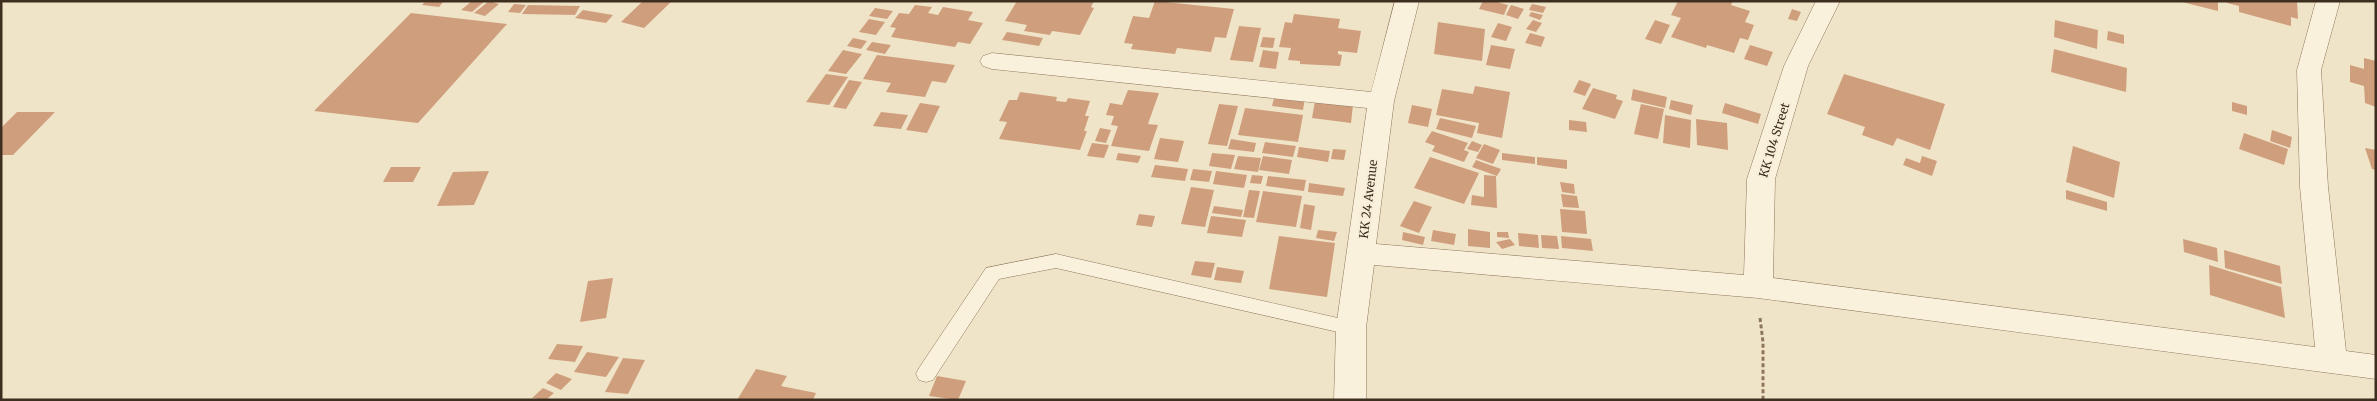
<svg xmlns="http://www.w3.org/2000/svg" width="2377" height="401" font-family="Merriweather,serif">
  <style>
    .building { fill: #cf9f7d }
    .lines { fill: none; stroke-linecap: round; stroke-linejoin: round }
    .service-casing { stroke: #8d765c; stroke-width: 1 }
    .minor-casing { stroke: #8d765c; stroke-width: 1 }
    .path { stroke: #8d765c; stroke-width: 3; stroke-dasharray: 4 2.5; stroke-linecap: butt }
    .service { fill: #faf1dc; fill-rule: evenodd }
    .minor { fill: #faf1dc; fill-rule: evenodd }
    .labels { text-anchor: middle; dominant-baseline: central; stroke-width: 4.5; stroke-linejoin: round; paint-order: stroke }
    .street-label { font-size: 12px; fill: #3d2e20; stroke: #f7eed8 }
  </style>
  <rect width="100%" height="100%" fill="#f0e4c8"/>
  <g class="building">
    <path d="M426 1H444L439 7 422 5Z"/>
    <path d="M472 1H485L472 12 461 10Z"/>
    <path d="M489 1 499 4 485 16 474 13Z"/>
    <path d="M643 1H672L644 28 621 22Z"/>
    <path d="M1017 1H1094L1091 7 1094 8 1080 35 1052 31 1050 35 1024 31 1027 25 1005 21Z"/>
    <path d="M1155 1 1234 9 1226 38 1215 37 1211 52 1177 48 1175 54 1131 49 1133 44 1124 43 1133 16 1149 18Z"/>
    <path d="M1483 1H1493L1508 5 1504 15 1479 9Z"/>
    <path d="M1678 1H1733L1731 5 1750 11 1745 22 1754 25 1748 40 1740 38 1734 53 1707 45 1706 48 1671 37 1681 18 1671 15Z"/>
    <path d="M2182 1H2218V11L2182 2Z"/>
    <path d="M2227 1H2297L2298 19 2291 17V26L2239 12V6L2227 3Z"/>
    <path d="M514 4 526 5 520 13 508 12Z"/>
    <path d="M1532 4 1546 7 1543 13 1529 10Z"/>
    <path d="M528 5 580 6 575 15 522 14Z"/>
    <path d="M915 5 932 7 928 13 938 15 943 7 973 12 968 20 983 23 970 44 958 42 955 47 891 37 896 28 890 27 899 13 909 14Z"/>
    <path d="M1511 5 1524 9 1518 19 1506 15Z"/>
    <path d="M875 8 893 11 887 19 869 16Z"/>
    <path d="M1792 9 1801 12 1797 21 1788 19Z"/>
    <path d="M583 10 613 15 606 23 575 18Z"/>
    <path d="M1531 12 1543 15 1540 20 1529 16Z"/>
    <path d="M411 13 507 24 418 123 314 111Z"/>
    <path d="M1294 14 1340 19 1338 28 1361 31 1357 53 1338 51V54L1342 55 1340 66 1300 64V61L1288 60 1291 48 1279 47 1285 22 1292 23Z"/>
    <path d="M869 19 885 22 876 35 859 32Z"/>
    <path d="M1533 20 1542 23 1536 32 1526 29Z"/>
    <path d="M1655 20 1670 25 1661 44 1645 39Z"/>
    <path d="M2055 20 2098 30 2097 49 2054 37Z"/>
    <path d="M1438 22 1485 29 1482 61 1434 54Z"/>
    <path d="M1498 23 1512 27 1506 41 1491 37Z"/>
    <path d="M1239 26 1261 28 1253 62 1230 60Z"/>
    <path d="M2108 31 2124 35V44L2107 40Z"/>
    <path d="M1007 32 1043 38 1039 46 1002 40Z"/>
    <path d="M1530 33 1545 37 1541 47 1525 43Z"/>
    <path d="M1263 37 1275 38 1273 48 1260 47Z"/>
    <path d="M853 38 867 41 861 49 847 46Z"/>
    <path d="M872 42 891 45 885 54 866 50Z"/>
    <path d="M1491 45 1515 49 1510 69 1486 65Z"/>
    <path d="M1750 45 1773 52 1767 66 1744 59Z"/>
    <path d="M2054 49 2127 68 2126 92 2051 72Z"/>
    <path d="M843 50 862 54 846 74 828 71Z"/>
    <path d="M1263 50 1279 52 1276 69 1259 67Z"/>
    <path d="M877 55 955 65 946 83 932 81 925 97 886 92 891 83 863 79Z"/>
    <path d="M2364 58 2376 61V107L2365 103 2364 86 2350 82V65L2364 69Z"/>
    <path d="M826 74 848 77 829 105 806 102Z"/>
    <path d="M1844 74 1945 104 1930 150 1897 138 1893 146 1862 135 1865 127 1827 114Z"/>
    <path d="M849 80 862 82 846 109 833 107Z"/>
    <path d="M1579 80 1591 84 1585 96 1573 92Z"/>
    <path d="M1475 86 1510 92 1502 138 1477 133 1479 123 1436 115 1442 89 1473 94Z"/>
    <path d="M1593 88 1617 95 1616 99 1623 101 1615 119 1582 109Z"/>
    <path d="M1633 89 1667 97 1665 108 1631 100Z"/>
    <path d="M1128 90 1159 93 1148 124 1158 125 1149 151 1111 146 1118 126 1111 125 1114 116 1106 115 1110 103 1122 105Z"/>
    <path d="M1020 92 1057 97 1056 101 1066 102 1068 98 1090 101 1085 116H1089L1084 131H1087L1080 150 999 139 1007 122 999 121 1009 100H1017Z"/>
    <path d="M1275 94 1305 98 1303 110 1272 106Z"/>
    <path d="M1671 100 1693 105 1691 115 1669 109Z"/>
    <path d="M1315 101 1353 105 1351 123 1312 118Z"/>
    <path d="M2232 102 2247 106V115L2232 111Z"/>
    <path d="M920 103 940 106 927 133 906 130Z"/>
    <path d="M1725 103 1761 114 1758 124 1722 113Z"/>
    <path d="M1219 104 1238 106 1227 146 1208 144Z"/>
    <path d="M1641 104 1664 109 1658 139 1634 134Z"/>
    <path d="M1412 105 1432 109 1428 127 1408 123Z"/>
    <path d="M1245 108 1303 115 1298 142 1238 135Z"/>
    <path d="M17 112H55L13 155H1V128Z"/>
    <path d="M881 112 908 115 901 129 873 126Z"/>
    <path d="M1665 115 1691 120 1690 148 1663 143Z"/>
    <path d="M1440 118 1476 126 1472 138 1436 129Z"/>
    <path d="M1696 119 1727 123 1728 150 1697 145Z"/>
    <path d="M1569 120 1586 122 1587 132 1569 130Z"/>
    <path d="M1100 128 1111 130 1106 143 1095 141Z"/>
    <path d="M2272 130 2292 137 2290 148 2270 141Z"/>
    <path d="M1432 131 1468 143 1464 150 1469 152 1464 162 1432 151 1435 146 1425 142Z"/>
    <path d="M2244 133 2288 149 2284 165 2239 149Z"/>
    <path d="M1160 138 1184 141 1178 162 1154 159Z"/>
    <path d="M1231 139 1256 143 1254 152 1228 149Z"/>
    <path d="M1472 141 1482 145 1478 152 1467 149Z"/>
    <path d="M1265 142 1296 146 1293 157 1262 153Z"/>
    <path d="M1092 143 1109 145 1104 158 1087 156Z"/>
    <path d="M1484 144 1500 150 1493 164 1476 158Z"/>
    <path d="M2073 146 2120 162 2114 198 2066 182Z"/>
    <path d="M1299 147 1330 151 1328 162 1297 157Z"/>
    <path d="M2365 148 2376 150V170L2372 169Z"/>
    <path d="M1333 149 1346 150 1344 160 1331 159Z"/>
    <path d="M1118 153 1141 156 1138 163 1116 160Z"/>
    <path d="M1212 153 1235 155 1231 169 1209 166Z"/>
    <path d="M1502 153 1535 157V164L1502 160Z"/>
    <path d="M1238 156 1261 158 1258 172 1234 169Z"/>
    <path d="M1263 156 1292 160 1289 174 1259 170Z"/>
    <path d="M1922 156 1937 161 1932 176 1903 165 1906 158 1920 163Z"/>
    <path d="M1430 157 1479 173 1464 204 1414 188Z"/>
    <path d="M1537 157 1567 160V169L1537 165Z"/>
    <path d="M1476 160 1501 169 1497 176 1472 167Z"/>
    <path d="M1155 165 1188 169 1185 181 1151 177Z"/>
    <path d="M391 167H421L413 182H383Z"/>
    <path d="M1193 169 1212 171 1209 182 1190 180Z"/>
    <path d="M489 171 474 205 437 206 453 172Z"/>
    <path d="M1216 171 1247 175 1244 188 1213 184Z"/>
    <path d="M1252 175 1263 176 1261 184 1250 183Z"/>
    <path d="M1484 175 1496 176 1497 208 1471 205 1472 195 1484 197Z"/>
    <path d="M1268 176 1306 180 1304 191 1266 186Z"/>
    <path d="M1560 182 1574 184 1575 194 1562 192Z"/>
    <path d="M1309 183 1345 188 1343 196 1308 192Z"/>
    <path d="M1191 187 1214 190 1205 227 1181 224Z"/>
    <path d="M1249 190 1260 191 1254 218 1243 217Z"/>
    <path d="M2066 190 2107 202V211L2066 199Z"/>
    <path d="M1263 191 1302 196 1296 227 1256 222Z"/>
    <path d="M1561 194 1577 196 1579 208 1563 207Z"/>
    <path d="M1414 201 1432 207 1419 233 1400 226Z"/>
    <path d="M1304 204 1315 206 1311 230 1300 228Z"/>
    <path d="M1214 206 1243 210 1241 217 1212 213Z"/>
    <path d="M1560 209 1585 211 1587 234 1562 232Z"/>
    <path d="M1139 214 1155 216 1152 227 1136 225Z"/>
    <path d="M1211 216 1246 220 1242 237 1207 233Z"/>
    <path d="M1468 229 1490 232V248L1468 246Z"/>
    <path d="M1318 230 1337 232 1334 241 1316 238Z"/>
    <path d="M1433 230 1456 234 1454 245 1431 241Z"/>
    <path d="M1403 232 1425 237 1423 245 1402 240Z"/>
    <path d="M1497 232H1508L1509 238 1497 237Z"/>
    <path d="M1518 233 1538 235 1539 248 1519 246Z"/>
    <path d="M1541 235 1557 236 1559 249 1542 248Z"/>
    <path d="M1279 236 1335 243 1327 297 1269 289Z"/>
    <path d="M1561 236 1591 239 1593 251 1562 248Z"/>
    <path d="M1510 239 1515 245 1502 249 1496 242Z"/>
    <path d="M2183 239 2217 248 2218 262 2184 252Z"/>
    <path d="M2224 250 2280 266 2282 284 2225 268Z"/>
    <path d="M1195 261 1215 263 1211 278 1191 275Z"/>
    <path d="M2209 265 2281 287 2285 318 2210 295Z"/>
    <path d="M1217 267 1244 271 1241 283 1214 280Z"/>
    <path d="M613 278 606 318 580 322 588 281Z"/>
    <path d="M557 344 583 346 575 362 548 359Z"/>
    <path d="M587 352 619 357 606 377 574 372Z"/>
    <path d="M623 358 645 360 628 394 605 392Z"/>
    <path d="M756 369 787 376 781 386 816 393 813 400H737Z"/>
    <path d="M556 373 572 379 561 390 546 383Z"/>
    <path d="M937 376 966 381 958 400 929 396Z"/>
    <path d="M543 388 554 393 546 400 532 398Z"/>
  </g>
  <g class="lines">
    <defs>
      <path id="service" d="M1056 254 1351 321 1358 323 1361 328 1358 333 1351 335 1056 268 999 279 933 380 926 382 919 380 916 374 919 368 986 268Z"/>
      <path id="minor" d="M1395 1H1419L1394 101 1376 244 1744 275 1747 179 1784 66 1816 1H1840L1808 66 1775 179 1773 278 2315 347 2300 187 2297 70 2316 1H2340L2321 70 2328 187 2346 351 2376 355V379L1758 298 1374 265 1366 328V400H1334L1336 328 1367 108 992 69 983 66 980 61 983 56 992 53 1371 92Z"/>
    </defs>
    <use href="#service" class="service-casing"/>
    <use href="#minor" class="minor-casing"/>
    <path class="path" d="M1760 318 1763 342V400"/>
    <use href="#service" class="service"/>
    <use href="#minor" class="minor"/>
  </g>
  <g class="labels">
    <g class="street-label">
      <text transform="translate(1774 140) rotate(-73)">KK 104 Street</text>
      <text transform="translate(1368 199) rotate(-83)">KK 24 Avenue</text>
    </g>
  </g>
  <rect width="2377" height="401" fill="none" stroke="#3d2e20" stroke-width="5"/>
</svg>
